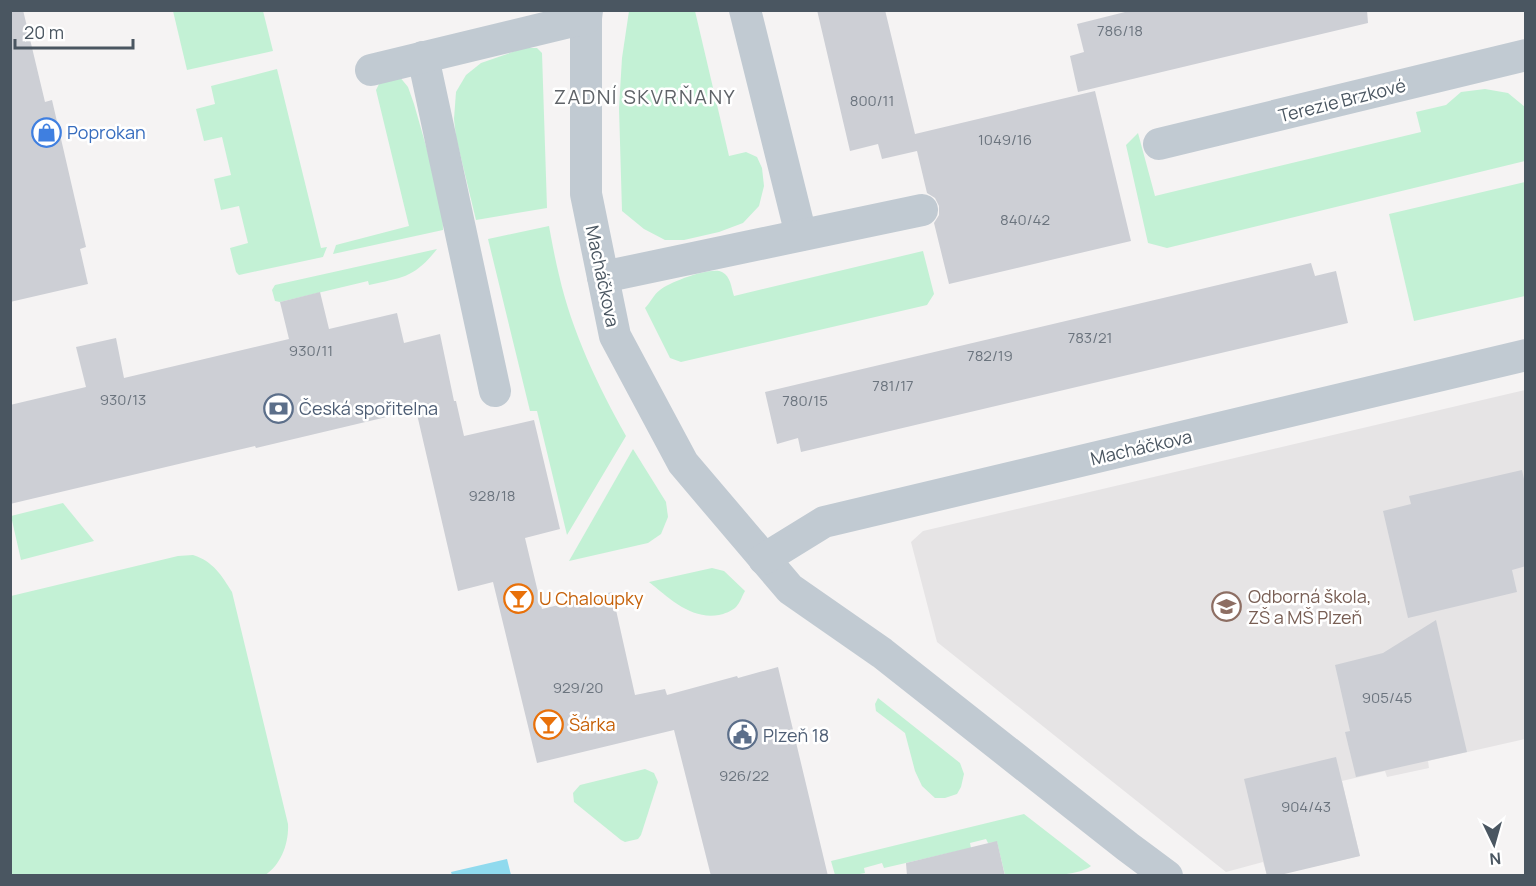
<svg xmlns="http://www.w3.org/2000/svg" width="1536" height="886" font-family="Manrope,sans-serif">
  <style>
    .education { fill: #e6e4e5 }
    .green { fill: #c3f1d5 }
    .water { fill: #90daee }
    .building { fill: #cdcfd5 }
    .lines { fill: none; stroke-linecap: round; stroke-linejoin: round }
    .street { stroke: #c1cad2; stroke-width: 32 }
    .labels { text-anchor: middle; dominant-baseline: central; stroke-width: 5; stroke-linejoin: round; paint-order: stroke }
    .number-label { font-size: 15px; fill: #6b747e }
    .street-label { font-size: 18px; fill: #4a5661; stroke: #fff }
    .shop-label { font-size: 18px; fill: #366cbe; stroke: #fff; text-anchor: start }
    .service-label { font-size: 18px; fill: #4e5e75; stroke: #fff; text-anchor: start }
    .education-label { font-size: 18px; fill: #785e54; stroke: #fff; text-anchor: start }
    .food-label { font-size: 18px; fill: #c56008; stroke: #fff; text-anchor: start }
    .neighbourhood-label { font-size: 20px; letter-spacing: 1.5px; fill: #5f6368; stroke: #fff }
  </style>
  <rect width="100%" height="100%" fill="#f5f3f3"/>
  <path class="education" d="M1525 390V739L1428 761 1429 768 1387 777 1385 771 1342 781 1360 856 1276 875H1267L1263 862 1226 872 937 642 911 542 923 531Z"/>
  <g class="green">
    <path d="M173 11H263L273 51 187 70Z"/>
    <path d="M629 11H695L729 156 746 152 757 157 762 168 764 186 759 206 743 223 719 232 684 240H665L644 229 622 211 619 108 622 58Z"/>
    <path d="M524 48H537L542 53 547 208 476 220 456 137 454 119 456 92 466 75 481 63Z"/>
    <path d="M277 69 321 248 327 247 323 257 239 275 236 272 230 248 248 243 239 206 221 210 214 179 231 175 222 137 204 141 196 109 215 104 211 86Z"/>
    <path d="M399 76 408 87 414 104 442 202 443 230 333 254 336 245 409 226 376 90 381 80Z"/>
    <path d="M1485 89 1508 93 1525 107V161L1167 248 1148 243 1126 145 1138 133 1155 196 1421 132 1416 112 1446 105 1461 92Z"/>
    <path d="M1525 182V296L1414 321 1389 214Z"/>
    <path d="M549 226C552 242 555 259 559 275 572 332 598 386 626 436L567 535 537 411H530L488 239Z"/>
    <path d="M437 249C414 278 404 277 369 285L368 281 280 302 275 301 272 290 275 285Z"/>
    <path d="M923 251 934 294 927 305 681 362 670 358 645 308C650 303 654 294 660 290 669 282 712 266 722 272 731 277 731 287 734 296Z"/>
    <path d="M633 449 666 502 668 517 661 534 648 543 569 561Z"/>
    <path d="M63 503 94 541 21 560 11 516Z"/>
    <path d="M193 555C213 561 222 576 232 592L288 824C289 843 281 865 265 875H11V596L178 556Z"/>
    <path d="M712 568 724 571 745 591C742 596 740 603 736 607 732 611 724 614 719 615 691 620 669 598 649 582Z"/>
    <path d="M878 698 960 763 964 774 961 787 957 794 945 798H935L922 786 915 771 905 733 876 711 875 704Z"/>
    <path d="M645 769 654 773 658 782 641 835 638 839 625 842 621 840 574 802 573 793 580 785Z"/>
    <path d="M1024 814 1091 866C1074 879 1027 875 1005 875L997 842 988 843 986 839 970 843 971 848 884 868 882 863 864 868 865 873 854 875H835L831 861Z"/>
  </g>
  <path class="water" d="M507 859 511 875H452L451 872Z"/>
  <g class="building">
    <path d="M23 10 45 102 52 100 86 247 80 249 88 284 10 302V11Z"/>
    <path d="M817 10H885L915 134 1095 91 1131 241 949 284 934 223 939 215V206L935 198 927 193 917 151 882 159 878 144 850 151Z"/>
    <path d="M1133 10H1367L1368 23 1078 92 1070 56 1084 52 1077 24Z"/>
    <path d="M1311 263 1315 276 1336 271 1348 323 801 452 798 438 777 444 765 392Z"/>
    <path d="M320 292 329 329 397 313 404 343 440 334 454 401H456L464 436 534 420 560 529 525 538 542 609 612 592 635 695 665 689 667 695 737 676 738 678 778 667 828 876H711L674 730 537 763 493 582 458 591 416 410 256 448 255 446 225 453 10 504V405L86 387 76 347 116 338 124 378 289 339 280 302Z"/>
    <path d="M1522 470 1526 488V566L1512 570 1517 592 1408 618 1383 511 1411 504 1409 496Z"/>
    <path d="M1436 620 1467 752 1356 777 1345 732 1350 731 1335 665 1383 653Z"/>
    <path d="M1336 757 1360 856 1276 876H1267L1244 779Z"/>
    <path d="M997 841 1005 876H907L906 863Z"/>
  </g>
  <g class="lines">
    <g class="street">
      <path d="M587 10 586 18V194L615 336 683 463 790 589 882 653 1128 847 1167 876"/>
      <path d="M745 10 801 235"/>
      <path d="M423 57 495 391"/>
      <path d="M371 70 586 18"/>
      <path d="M1159 144 1526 55"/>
      <path d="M603 277 922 210"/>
      <path d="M764 559 824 522 1526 355"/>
    </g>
  </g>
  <defs>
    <symbol id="shop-ring" viewBox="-11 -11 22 22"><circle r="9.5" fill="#fff" stroke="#3f7fe0" stroke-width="1.5"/><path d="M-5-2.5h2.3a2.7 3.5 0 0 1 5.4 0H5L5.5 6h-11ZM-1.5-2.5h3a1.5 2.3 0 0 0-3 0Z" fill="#3f7fe0"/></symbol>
    <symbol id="bank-ring" viewBox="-11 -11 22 22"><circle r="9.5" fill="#fff" stroke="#5c6f8a" stroke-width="1.5"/><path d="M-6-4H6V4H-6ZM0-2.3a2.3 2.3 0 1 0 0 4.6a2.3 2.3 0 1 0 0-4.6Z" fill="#5c6f8a"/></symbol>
    <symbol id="bar-ring" viewBox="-11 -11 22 22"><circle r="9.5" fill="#fff" stroke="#e8710a" stroke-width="1.5"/><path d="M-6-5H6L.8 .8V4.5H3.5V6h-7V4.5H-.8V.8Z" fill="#e8710a"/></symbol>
    <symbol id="school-ring" viewBox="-11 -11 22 22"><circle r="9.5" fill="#fff" stroke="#8d6e63" stroke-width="1.5"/><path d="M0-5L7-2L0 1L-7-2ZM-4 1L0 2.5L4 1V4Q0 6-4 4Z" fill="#8d6e63"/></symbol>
    <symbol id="civic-ring" viewBox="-11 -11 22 22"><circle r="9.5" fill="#fff" stroke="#5c6f8a" stroke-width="1.5"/><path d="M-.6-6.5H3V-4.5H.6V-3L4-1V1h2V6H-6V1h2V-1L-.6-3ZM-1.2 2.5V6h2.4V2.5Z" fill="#5c6f8a"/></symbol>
  </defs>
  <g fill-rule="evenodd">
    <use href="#shop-ring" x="30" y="116" width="33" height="33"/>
    <use href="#bank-ring" x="262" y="392" width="33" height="33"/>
    <use href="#bar-ring" x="502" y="582" width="33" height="33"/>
    <use href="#school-ring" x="1210" y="590" width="33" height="33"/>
    <use href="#bar-ring" x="532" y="708" width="33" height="33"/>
    <use href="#civic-ring" x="726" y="718" width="33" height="33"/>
  </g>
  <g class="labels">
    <g class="number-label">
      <text x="1120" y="30">786/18</text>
      <text x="872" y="100">800/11</text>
      <text x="1005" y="139">1049/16</text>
      <text x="1025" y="219">840/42</text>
      <text x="1090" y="337">783/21</text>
      <text x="311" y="350">930/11</text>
      <text x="990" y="355">782/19</text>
      <text x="893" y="385">781/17</text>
      <text x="123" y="399">930/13</text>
      <text x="805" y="400">780/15</text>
      <text x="492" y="495">928/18</text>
      <text x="578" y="687">929/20</text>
      <text x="1387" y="697">905/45</text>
      <text x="744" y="775">926/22</text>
      <text x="1306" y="806">904/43</text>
    </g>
    <g class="street-label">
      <text transform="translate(1342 100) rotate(-14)">Terezie Brzkové</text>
      <text transform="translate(603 276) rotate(78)">Macháčkova</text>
      <text transform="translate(1141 447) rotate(-13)">Macháčkova</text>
    </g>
    <g class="shop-label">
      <text x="67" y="132">Poprokan</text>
    </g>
    <g class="service-label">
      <text x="299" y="408">Česká spořitelna</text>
      <text x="763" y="735">Plzeň 18</text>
    </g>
    <g class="education-label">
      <text x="1248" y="596">Odborná škola,<tspan x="1248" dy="21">ZŠ a MŠ Plzeň</tspan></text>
    </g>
    <g class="food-label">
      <text x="539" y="598">U Chaloupky</text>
      <text x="569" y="724">Šárka</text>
    </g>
    <g class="neighbourhood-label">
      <text x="645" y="96">ZADNÍ SKVRŇANY</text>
    </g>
  </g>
  <rect width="1536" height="886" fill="none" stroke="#4a5661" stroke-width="24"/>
  <g transform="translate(1494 844) rotate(175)" stroke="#ffffff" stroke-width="4.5" paint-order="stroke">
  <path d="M0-4.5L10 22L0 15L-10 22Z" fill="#4a5661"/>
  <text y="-9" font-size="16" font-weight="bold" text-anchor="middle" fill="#4a5661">N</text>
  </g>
  <path d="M15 39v9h118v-9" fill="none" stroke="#4a5661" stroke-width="3"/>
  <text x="24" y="39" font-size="18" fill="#4a5661" stroke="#ffffff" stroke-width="4.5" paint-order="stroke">20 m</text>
</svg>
